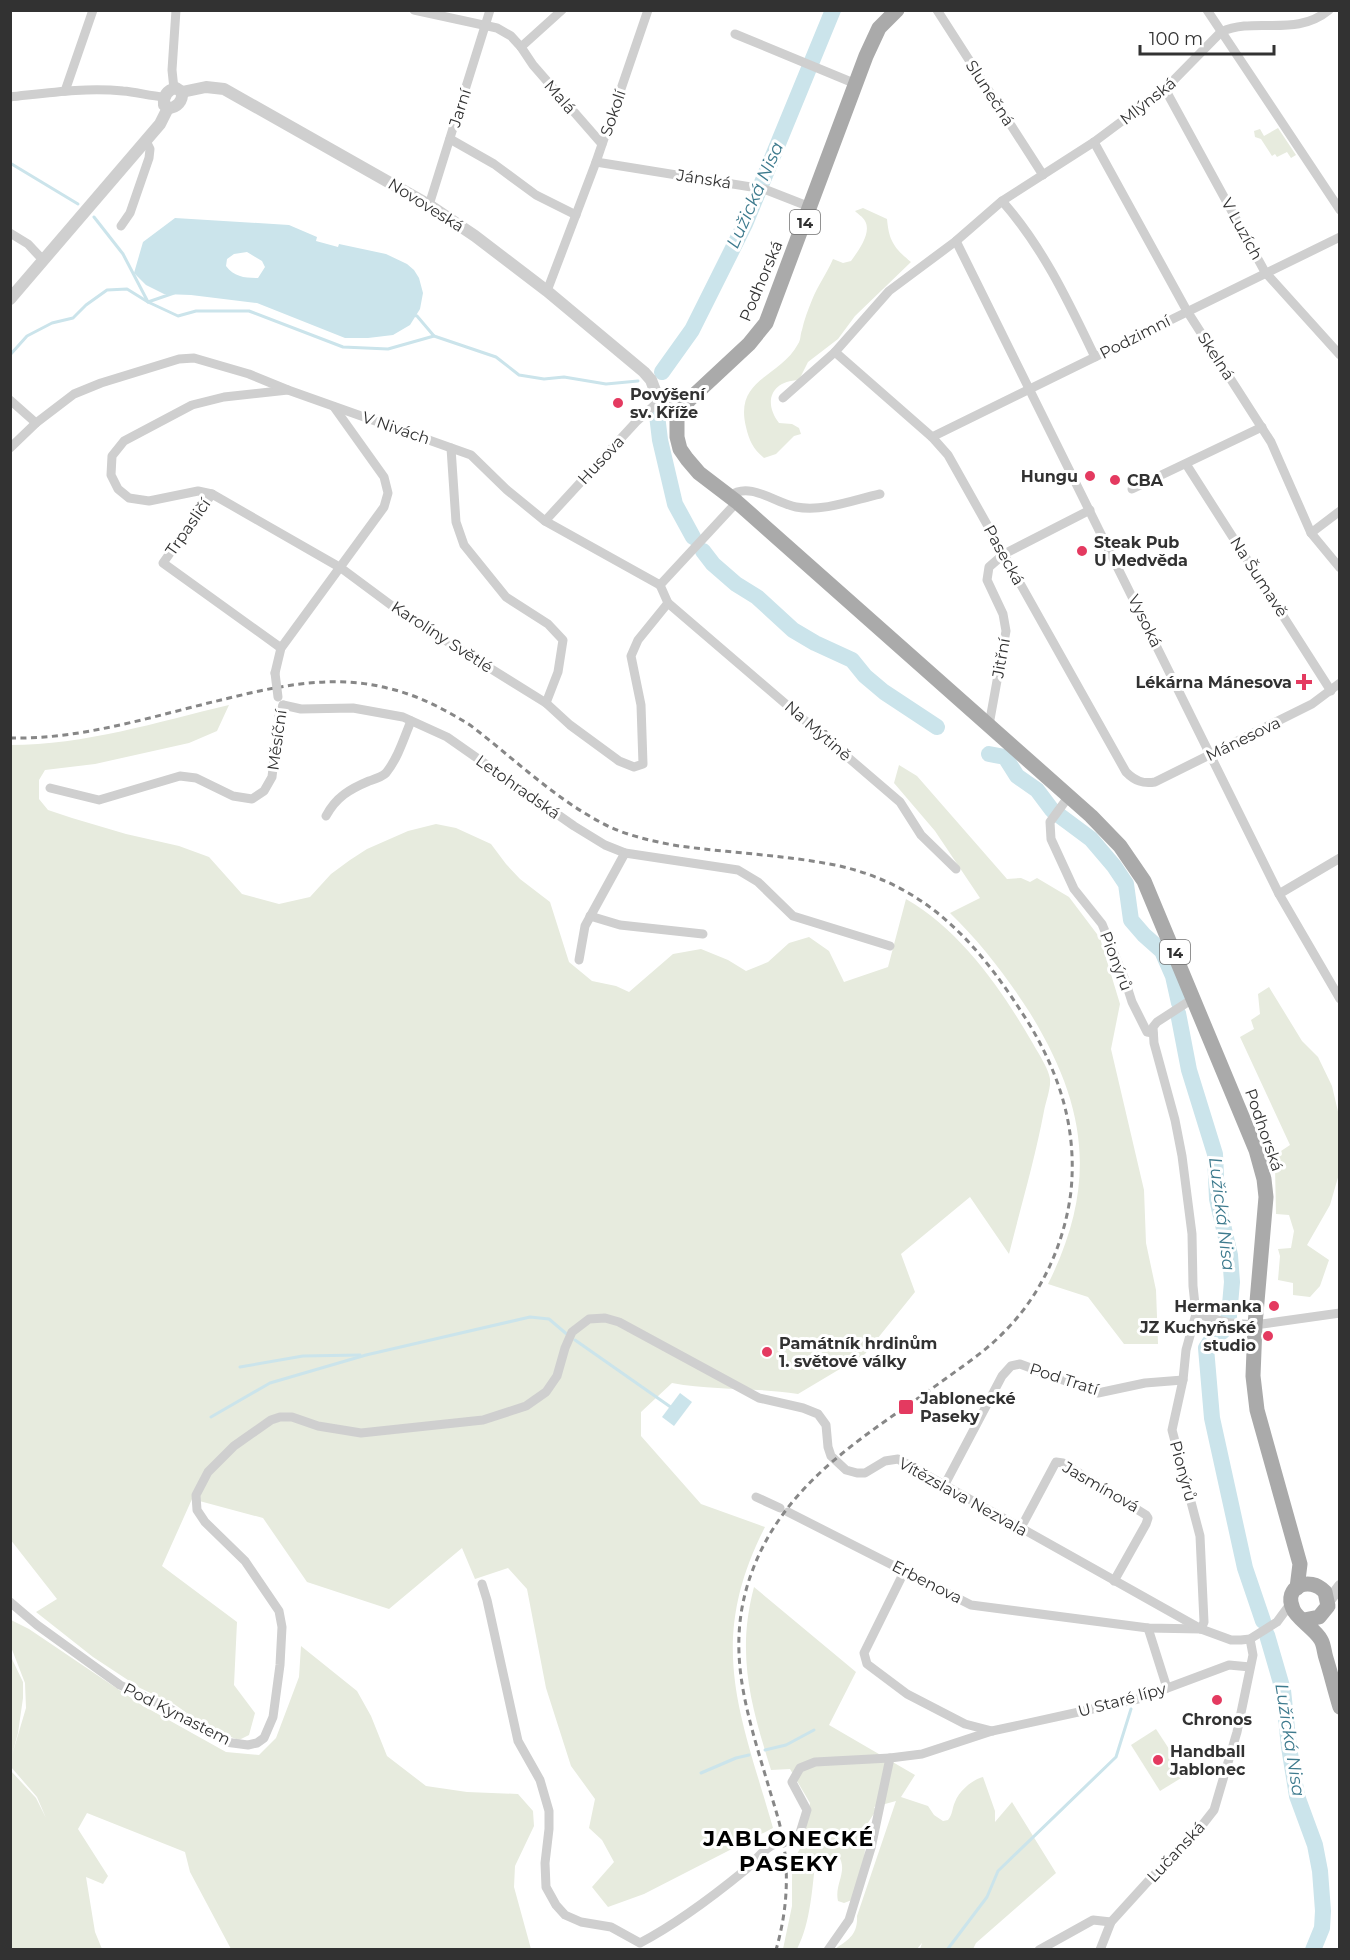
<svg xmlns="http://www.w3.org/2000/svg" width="1350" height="1960" font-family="Montserrat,sans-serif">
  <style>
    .green { fill: #e7ebde }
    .water { fill: #cbe4eb; fill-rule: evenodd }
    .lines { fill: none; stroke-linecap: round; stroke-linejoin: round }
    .stream { stroke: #cbe4eb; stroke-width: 3 }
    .river { stroke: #cbe4eb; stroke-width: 16 }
    .minor { stroke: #cfcfcf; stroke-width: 9 }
    .tertiary { stroke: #cfcfcf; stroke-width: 12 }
    .primary { stroke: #aaa; stroke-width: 15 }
    .rail { stroke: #878787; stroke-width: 3; stroke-dasharray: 6 4.5; stroke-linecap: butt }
    .minor-bridge { stroke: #cfcfcf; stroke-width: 9 }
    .poi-dot { fill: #e43a60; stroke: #fff; stroke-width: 2 }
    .labels { text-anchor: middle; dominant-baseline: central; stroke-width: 6; stroke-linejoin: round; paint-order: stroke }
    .shield { fill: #fff; stroke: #707070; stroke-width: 1.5 }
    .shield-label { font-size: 15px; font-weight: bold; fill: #323232 }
    .street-label { font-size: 16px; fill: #323232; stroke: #fff }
    .poi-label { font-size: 16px; font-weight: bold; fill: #323232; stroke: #fff; text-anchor: start }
    .water-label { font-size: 18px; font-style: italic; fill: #3e7b8e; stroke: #fff }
    .district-label { font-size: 22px; font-weight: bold; letter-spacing: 1.5px; fill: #000; stroke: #fff }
  </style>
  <rect width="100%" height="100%" fill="#fff"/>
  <g class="green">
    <path d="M1278 128 1296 155 1291 158 1287 152 1277 157 1275 154 1272 156 1261 139 1255 137 1254 131 1260 129 1264 136Z"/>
    <path d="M863 208 887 219C889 241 894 248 911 262L855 316 838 339 808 362 799 380C771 381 763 402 779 423L792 424 799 428 801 434 794 436 776 454 764 458C753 449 749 440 746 427 734 378 780 378 798 344 801 340 800 335 802 330 804 320 808 310 812 300 818 285 827 273 833 259L843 263 851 261C858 251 872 233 865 221 863 217 858 214 855 211Z"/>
    <path d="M229 705 217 731 189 743 95 764 45 770 39 780V799L48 810 72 818 126 834 179 846 209 857 242 894 279 904 310 897 331 874 350 860 367 849 408 831 436 824 456 828 491 844 506 864 520 879 550 902 569 962 592 981 616 986 629 992 673 954 701 949 728 960 746 971 768 962 789 943 809 937 829 951 844 982 888 967 906 899C961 931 1000 987 1032 1042 1037 1051 1049 1069 1050 1079 1051 1088 1046 1101 1044 1111 1035 1159 1021 1206 1009 1254L970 1197 901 1254 915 1292 865 1354 798 1394C756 1387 714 1391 672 1383L641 1412V1436L701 1504 765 1527C706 1642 740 1713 773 1828L644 1894 608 1907 592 1887 614 1862 602 1840 589 1828 595 1799 571 1766 546 1688 527 1589 508 1568 475 1579 462 1548 389 1609 307 1582 263 1518 192 1499 162 1566 237 1622 234 1685 255 1713 249 1735 239 1740 211 1730 174 1704 140 1688 93 1657 36 1612 57 1599 10 1539V745C85 745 157 722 229 705Z"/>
    <path d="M899 765 917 776 1007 879 1021 878 1030 882 1037 878 1069 897 1100 938 1120 1004 1111 1049 1144 1190 1146 1243 1156 1290 1158 1344H1124L1088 1297 1048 1284C1098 1184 1087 1106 1030 1013 1007 977 981 943 950 913L980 898 935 831 894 783Z"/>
    <path d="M1269 987 1302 1041 1318 1057 1332 1086 1339 1116V1174L1330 1205 1307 1245 1329 1260 1320 1286 1310 1297 1293 1295V1283L1278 1280 1280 1256 1278 1249 1291 1248 1294 1231 1289 1215 1276 1214 1275 1167 1272 1157 1290 1145 1240 1037 1254 1029 1251 1020 1260 1014 1258 994Z"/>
    <path d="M754 1587 856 1672 829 1725 915 1775 901 1797 928 1806 934 1815 943 1821 948 1820C953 1814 952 1808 955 1802 959 1791 973 1779 983 1777L995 1811V1822L1012 1802 1056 1873 976 1943 973 1949H920L922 1943 917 1949H835C848 1940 858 1935 857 1916L896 1801 874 1807 876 1810C870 1822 854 1837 865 1849L864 1865 852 1900 844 1903 838 1901C834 1884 849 1871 838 1855 829 1857 824 1862 816 1857 812 1887 811 1922 797 1949H783L792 1906V1863L802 1845 810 1803 790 1769 771 1770C751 1705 736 1655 754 1587Z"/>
    <path d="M11 1620 29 1629 140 1704 226 1752 259 1755 276 1738 299 1677 301 1646 357 1691 371 1716 387 1756 426 1786 467 1792 518 1794 533 1811 534 1826 515 1866 514 1887 531 1949H231L190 1872 185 1852 87 1813 78 1829 108 1876 103 1884 86 1877 95 1932 102 1949H11V1771L36 1798 46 1818 37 1797 11 1767V1652L12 1659 23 1682V1698L18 1733 12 1755 26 1708 25 1683 11 1647Z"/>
    <path d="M1156 1729 1186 1775 1160 1791 1131 1745Z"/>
  </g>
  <g class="water">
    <path d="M175 218 289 225 317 237 316 241 338 247 339 244 386 254 407 264 414 270 419 278 423 293 420 309 410 325 393 335 368 338H345L257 303 191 295 164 294 146 285 134 273 143 242ZM247 252 262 261 265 267 258 278C245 278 234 277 226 266L227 259 234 254Z"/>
    <path d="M680 1393 692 1402 674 1426 662 1417Z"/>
  </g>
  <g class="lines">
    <g class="stream">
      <path d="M10 163 78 204"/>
      <path d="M94 217 123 254 148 302 174 293"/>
      <path d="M413 315 417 316 434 336"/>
      <path d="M10 355 27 336 52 323 73 318 86 305 107 290 127 289 148 302 178 316 196 311H249L343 347 388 349 434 336 496 357 519 375 544 379 564 377 606 384 638 381"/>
      <path d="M575 1340 672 1408"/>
      <path d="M240 1367 303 1356 360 1355"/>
      <path d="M211 1417 270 1383 366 1355 530 1317 549 1319 569 1336"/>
      <path d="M765 1750 786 1745 814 1730"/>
      <path d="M701 1773 736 1758 749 1755"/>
      <path d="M947 1950 987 1897 998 1871 1116 1757 1131 1709"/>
    </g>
    <g class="river">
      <path d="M662 372 692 330 745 224 833 10"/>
      <path d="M657 415 660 440 675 504 693 537"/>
      <path d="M703 551 713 564 736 584 757 597 793 630 815 643 852 660 865 676 884 692 937 727"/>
      <path d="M989 754 1005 757 1017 776 1037 790 1052 810 1091 839 1114 866 1126 884 1131 920 1144 935 1162 951 1173 976 1179 1003"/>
      <path d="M1178 1013 1189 1070 1215 1154 1217 1199 1230 1255 1232 1282 1229 1316 1223 1331 1210 1342 1206 1348 1212 1418 1245 1568 1263 1621"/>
      <path d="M1267 1635 1283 1690 1289 1747 1297 1796 1315 1845 1320 1871 1323 1911 1322 1928 1313 1950"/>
    </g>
    <g class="minor">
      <path d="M414 10 497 28 511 36 521 47 562 10"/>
      <path d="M937 10 1043 175"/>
      <path d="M1207 10 1340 210"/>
      <path d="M735 34 856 84"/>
      <path d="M521 47 533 65 602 144"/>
      <path d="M174 89 172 70 176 10"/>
      <path d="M1165 89 1265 272 1340 355"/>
      <path d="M65 91 93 10"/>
      <path d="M10 97C47 93 86 87 123 91 136 92 150 96 164 97"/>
      <path d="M450 139 494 164 536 195 576 215"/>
      <path d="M1094 142 1187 311 1271 442 1311 533 1340 568"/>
      <path d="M596 162 764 189 810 207"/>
      <path d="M1002 201C1043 247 1069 303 1095 357"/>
      <path d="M429 205 490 10"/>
      <path d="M121 226 130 213 149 158 150 149 146 141"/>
      <path d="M10 233 28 244 43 260"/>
      <path d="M956 241 1279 894 1340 999"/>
      <path d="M547 291 596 162 648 10"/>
      <path d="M835 352 932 437 948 455 1126 772C1135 781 1143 784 1155 782L1312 704 1340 683"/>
      <path d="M288 390 224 397 192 405 124 441 112 456 111 475 118 489 129 498 149 501 198 491 212 494 341 568 403 614 546 703 570 725 619 761 634 767 643 764 641 705 631 656 638 640 668 603"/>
      <path d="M783 398 835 352 889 291 956 241 1002 201 1094 142 1165 89 1221 32C1256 16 1295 38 1329 10"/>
      <path d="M10 400 36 423"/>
      <path d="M932 437 1340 237"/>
      <path d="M10 448 36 423 74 394 101 383 179 359 194 358 249 374 288 390 471 455 507 490 545 521 660 585"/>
      <path d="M451 448 456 522 464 545 506 597 548 624 563 640 558 672 546 703"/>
      <path d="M1186 464 1331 691"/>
      <path d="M1132 489 1262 427"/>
      <path d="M212 494 163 563 281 648"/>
      <path d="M730 496C749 481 776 503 796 507 824 512 853 500 880 494"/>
      <path d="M545 521 636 422 659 401"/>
      <path d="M1311 533 1340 511"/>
      <path d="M660 585 668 603 900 802 921 835 956 869"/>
      <path d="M660 585 737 502"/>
      <path d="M275 673 281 648 384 507 388 493 384 477 334 407"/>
      <path d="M283 705 301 709 353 708 403 717 447 737 574 826 605 845 625 853 738 870 758 882 793 916 890 946"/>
      <path d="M989 725 1006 631 1003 614 987 580 989 567 1004 554 1090 510"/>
      <path d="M50 788 99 800 180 776 196 778 233 796 252 799 264 791 272 777 279 716 283 705"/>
      <path d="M1069 796 1050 822 1051 839 1074 889 1102 924 1125 980 1132 1002 1147 1032 1153 1033"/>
      <path d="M326 816C336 797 350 789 369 781 375 779 382 777 386 773 398 758 404 738 411 721"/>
      <path d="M1279 894 1340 858"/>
      <path d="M590 916 620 925 703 934"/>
      <path d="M579 960 585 926 625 853"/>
      <path d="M1194 998 1157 1022 1153 1027 1154 1043 1175 1120 1182 1156 1192 1234 1193 1286 1196 1314 1186 1350 1183 1380 1172 1430 1200 1536 1204 1622 1201 1629"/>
      <path d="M1196 1314 1230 1323 1255 1325 1340 1313"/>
      <path d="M944 1486 1002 1376 1011 1366 1020 1364 1098 1393 1145 1383 1183 1380"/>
      <path d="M756 1497 780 1508"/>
      <path d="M788 1512 971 1605 1148 1628 1201 1629 1231 1640H1241L1250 1639 1277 1622 1291 1603"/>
      <path d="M1019 1527 1024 1522 1056 1462 1063 1463 1146 1515 1148 1518 1146 1524 1114 1581"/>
      <path d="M905 1570 864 1653 867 1664 907 1694 965 1724 992 1731"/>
      <path d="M482 1584 487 1600 518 1741 540 1780 549 1811V1829L545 1863 546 1887 556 1905 565 1915 581 1922 611 1927 640 1943C678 1923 711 1898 744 1871 755 1862 762 1849 775 1844"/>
      <path d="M10 1602 37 1625 120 1685 172 1710 225 1742 248 1745 257 1743 264 1738 273 1717 280 1665 282 1627 279 1611 245 1561 205 1522 197 1510 196 1495 208 1472 234 1446 271 1420 280 1417H292L318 1426 361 1433 483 1420 526 1406 546 1392 557 1376 565 1348 572 1332 589 1319 605 1318 619 1322 759 1398 803 1408 818 1414 826 1425 828 1447 831 1456 846 1470 857 1473H865L885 1461 898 1459 1201 1629"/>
      <path d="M1148 1628 1167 1688"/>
      <path d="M791 1841 799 1836 807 1810 792 1782 800 1768 815 1762 890 1758"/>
      <path d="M828 1950 849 1920 871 1848 890 1758 922 1754 992 1731 1138 1699 1229 1665 1250 1667"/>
      <path d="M1039 1950 1093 1920 1111 1922"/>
      <path d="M1100 1950 1111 1922 1151 1878 1196 1833 1214 1810 1237 1732 1253 1655 1250 1639"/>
    </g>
    <g class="tertiary">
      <path d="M176 88 182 92C183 101 177 108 168 108L164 105C163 96 167 90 176 88Z"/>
      <path d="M182 92 206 87 224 89 429 205 475 236 547 291 644 372 651 380 659 401 666 406 679 412"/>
      <path d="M10 299 160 124 168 108"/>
      <path d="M1328 1602 1340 1586"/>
    </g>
    <g class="primary">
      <path d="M897 10 879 28 866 56 766 323 749 344 690 399 679 412 677 419V437L680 449 687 459 699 473 737 502 1091 816 1120 846 1144 881 1256 1150 1264 1179 1266 1197 1255 1325 1253 1376 1257 1410 1300 1564 1297 1588"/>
      <path d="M1304 1620 1319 1617 1328 1606 1325 1592C1309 1575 1283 1587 1293 1609 1296 1618 1315 1629 1321 1640 1324 1645 1324 1652 1326 1658 1331 1674 1335 1691 1340 1707"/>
    </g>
    <path class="rail" d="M10 738C81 740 157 715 225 699 278 686 333 674 387 688 418 695 444 709 470 725 516 760 559 803 612 828 633 837 656 842 679 846 731 853 784 855 835 865 930 885 982 948 1031 1027 1061 1078 1077 1131 1071 1191 1065 1242 1042 1294 1005 1331 986 1351 963 1366 941 1382 867 1435 787 1480 753 1569 724 1644 745 1707 767 1781 773 1802 781 1824 784 1846 789 1881 786 1915 776 1950"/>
    <g class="minor-bridge">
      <path d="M275 673 278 697"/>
      <path d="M775 1844 791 1841"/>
    </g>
  </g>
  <g class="poi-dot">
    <circle cx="618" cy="403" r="6"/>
    <circle cx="1090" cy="476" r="6"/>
    <circle cx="1115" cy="480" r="6"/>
    <circle cx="1082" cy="551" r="6"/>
    <path d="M1301 673h6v6h6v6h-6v6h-6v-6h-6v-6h6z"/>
    <circle cx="1274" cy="1306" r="6"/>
    <circle cx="1268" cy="1336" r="6"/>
    <circle cx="767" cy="1352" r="6"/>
    <rect x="898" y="1399" width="16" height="16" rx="3"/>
    <circle cx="1217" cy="1700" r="6"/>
    <circle cx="1158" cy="1760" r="6"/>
  </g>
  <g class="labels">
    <g class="shield">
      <rect x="790" y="210" width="30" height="24" rx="4.5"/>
      <rect x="1160" y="940" width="30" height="24" rx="4.5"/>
    </g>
    <g class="shield-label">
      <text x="805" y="222">14</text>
      <text x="1175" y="952">14</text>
    </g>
    <g class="street-label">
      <text transform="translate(990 93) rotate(57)">Slunečná</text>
      <text transform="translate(560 97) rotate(49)">Malá</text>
      <text transform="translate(1148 101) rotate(-38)">Mlýnská</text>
      <text transform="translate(460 108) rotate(-72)">Jarní</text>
      <text transform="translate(613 113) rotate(-71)">Sokolí</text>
      <text transform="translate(704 179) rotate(9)">Jánská</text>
      <text transform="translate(426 205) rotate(32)">Novoveská</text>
      <text transform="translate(1242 229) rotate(61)">V Luzích</text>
      <text transform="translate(761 281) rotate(-67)">Podhorská</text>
      <text transform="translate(1135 337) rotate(-27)">Podzimní</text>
      <text transform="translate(1216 356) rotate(57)">Skelná</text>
      <text transform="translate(396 428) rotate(19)">V Nivách</text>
      <text transform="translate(601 460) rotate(-47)">Husova</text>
      <text transform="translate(188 527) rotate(-55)">Trpasličí</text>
      <text transform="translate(1004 555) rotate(61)">Pasecká</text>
      <text transform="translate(1259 577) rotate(57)">Na Šumavě</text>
      <text transform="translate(1145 621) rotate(64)">Vysoká</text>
      <text transform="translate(442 637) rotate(33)">Karolíny Světlé</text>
      <text transform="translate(1001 658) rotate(-80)">Jitřní</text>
      <text transform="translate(818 731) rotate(41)">Na Mýtině</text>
      <text transform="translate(1243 739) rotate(-26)">Mánesova</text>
      <text transform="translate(277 740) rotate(-82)">Měsíční</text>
      <text transform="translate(518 787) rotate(35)">Letohradská</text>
      <text transform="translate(1116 961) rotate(69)">Pionýrů</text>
      <text transform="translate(1264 1130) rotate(71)">Podhorská</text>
      <text transform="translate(1064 1379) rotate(18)">Pod Tratí</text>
      <text transform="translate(1183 1471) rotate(75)">Pionýrů</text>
      <text transform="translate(1101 1487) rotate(30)">Jasmínová</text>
      <text transform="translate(963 1497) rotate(29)">Vítězslava Nezvala</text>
      <text transform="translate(927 1582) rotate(27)">Erbenova</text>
      <text transform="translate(1122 1700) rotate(-15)">U Staré lípy</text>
      <text transform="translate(177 1714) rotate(27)">Pod Kynastem</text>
      <text transform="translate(1176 1852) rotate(-47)">Lučanská</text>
    </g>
    <g class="poi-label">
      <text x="630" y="394">Povýšení<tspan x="630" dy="18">sv. Kříže</tspan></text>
      <text x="1078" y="476" text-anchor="end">Hungu</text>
      <text x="1127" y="480">CBA</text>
      <text x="1094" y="542">Steak Pub<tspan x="1094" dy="18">U Medvěda</tspan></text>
      <text x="1292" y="682" text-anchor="end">Lékárna Mánesova</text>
      <text x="1262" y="1306" text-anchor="end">Hermanka</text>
      <text x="1256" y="1327" text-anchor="end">JZ Kuchyňské<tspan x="1256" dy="18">studio</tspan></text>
      <text x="779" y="1343">Památník hrdinům<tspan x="779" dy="18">1. světové války</tspan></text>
      <text x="920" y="1398">Jablonecké<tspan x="920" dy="18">Paseky</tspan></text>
      <text x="1217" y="1719" text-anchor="middle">Chronos</text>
      <text x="1170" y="1751">Handball<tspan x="1170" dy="18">Jablonec</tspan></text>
    </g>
    <g class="water-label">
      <text transform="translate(755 195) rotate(-66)">Lužická Nisa</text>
      <text transform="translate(1222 1214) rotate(83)">Lužická Nisa</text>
      <text transform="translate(1290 1740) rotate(81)">Lužická Nisa</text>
    </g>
    <g class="district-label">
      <text x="789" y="1838">JABLONECKÉ<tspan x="789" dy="25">PASEKY</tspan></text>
    </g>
  </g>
  <rect width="1350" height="1960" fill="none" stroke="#323232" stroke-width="24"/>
  <path d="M1140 45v9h134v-9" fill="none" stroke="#323232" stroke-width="3"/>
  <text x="1149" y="45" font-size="18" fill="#323232" stroke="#ffffff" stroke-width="4.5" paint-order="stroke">100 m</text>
</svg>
